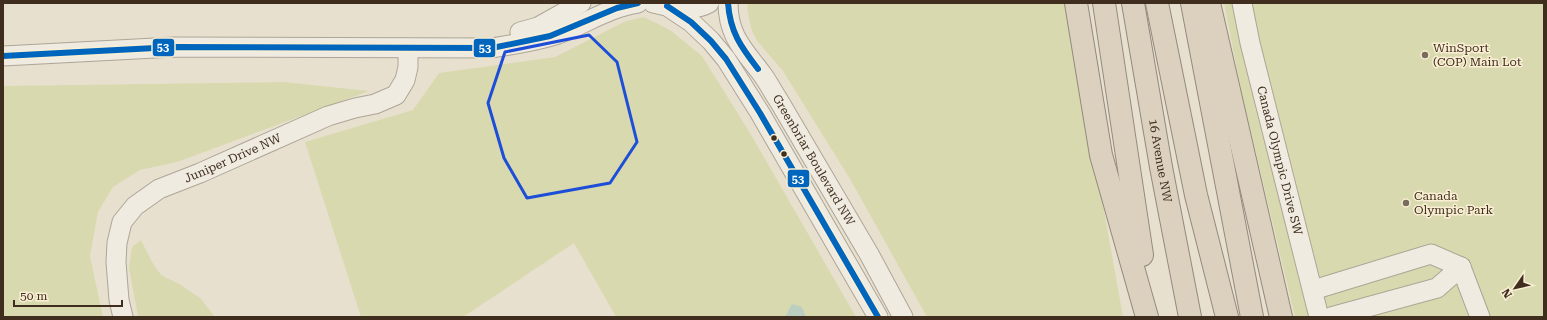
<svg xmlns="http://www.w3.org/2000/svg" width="1547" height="320" font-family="'Roboto Serif',serif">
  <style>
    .green { fill: #d9d9af }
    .water { fill: #bacec1 }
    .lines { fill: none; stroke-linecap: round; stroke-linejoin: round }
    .minor-casing { stroke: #ada597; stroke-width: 21 }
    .highway-casing { stroke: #938a7e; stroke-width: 24 }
    .minor { stroke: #efebe1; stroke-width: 19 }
    .highway { stroke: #dcd1bf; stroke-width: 22 }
    .bus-1-casing { stroke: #faefd4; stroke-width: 9 }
    .bus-1 { stroke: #0065bd; stroke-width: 6 }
    .marked { fill: none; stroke: #1d4ed8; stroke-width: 3; stroke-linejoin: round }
    .poi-dot { fill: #7a6c5b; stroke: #faefd4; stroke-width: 1.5 }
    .bus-dot { fill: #3f2d1d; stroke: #faefd4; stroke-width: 1.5 }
    .labels { text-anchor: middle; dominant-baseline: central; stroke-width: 3; stroke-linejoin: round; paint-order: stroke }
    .poi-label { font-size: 12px; fill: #3f2d1d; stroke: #faefd4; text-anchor: start }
    .street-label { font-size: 12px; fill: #3f2d1d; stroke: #faefd4 }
    .line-badge { stroke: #faefd4; stroke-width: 1.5 }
    .badge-label { font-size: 11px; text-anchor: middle; font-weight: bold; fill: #fff }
  </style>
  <rect width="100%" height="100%" fill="#e8e0ce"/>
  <g class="green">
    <path d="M748 3H1067L1123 317H927L850 179 783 71 757 41 752 31 747 9Z"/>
    <path d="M1224 3H1544V317H1295L1241 90Z"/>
    <path d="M644 17 670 30 702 56 750 133 856 317H616L574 243 463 317H361L305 142 413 110 439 73 555 57 626 21Z"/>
    <path d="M284 82 369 91 177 162 140 170 113 187 98 212 90 256 103 317H3V86Z"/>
    <path d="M141 240 152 262 161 275 181 285 200 298 215 317H138L129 268 132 247Z"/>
  </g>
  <path class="water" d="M792 304 802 307 806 317H785Z"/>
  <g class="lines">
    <defs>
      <g id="minor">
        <path d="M653 3C672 7 691 13 709 3"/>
        <path id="s1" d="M728 3C728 36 744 50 762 74 768 82 773 92 779 101L869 254 903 317"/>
        <path id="s2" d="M1242 3 1250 43 1319 317"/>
        <path d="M667 6 691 22 711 41 726 59 760 113 878 317"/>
        <path d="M520 32 538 27 581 3"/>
        <path d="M3 56 174 47 492 48C515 44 537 41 558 34 585 24 610 7 638 3"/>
        <path d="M1461 267 1480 317"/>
        <path d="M1313 290 1431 254 1461 267"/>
        <path id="s3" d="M123 317 119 300 116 262 117 243 122 222 135 206 159 189 200 173 328 116 355 108 375 104 396 95 405 80 408 67V48"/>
        <path d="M1331 317 1437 288 1461 267"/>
      </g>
      <g id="highway">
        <path d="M1076 3 1101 155 1147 317"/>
        <path d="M1104 3 1142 255"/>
        <path id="s4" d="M1133 3 1161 167 1190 317"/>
        <path d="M1157 3 1196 195 1227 317"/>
        <path d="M1192 3 1252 317"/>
        <path d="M1209 3 1281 317"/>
      </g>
    </defs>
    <use href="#minor" class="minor-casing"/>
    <use href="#highway" class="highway-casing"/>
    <use href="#minor" class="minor"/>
    <use href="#highway" class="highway"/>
    <defs>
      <g id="bus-1">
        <path d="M728 3C730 32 741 47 758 69"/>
        <path d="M667 6 691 22 711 41 726 59 760 113 878 317"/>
        <path d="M3 56 174 47 492 48 550 36 617 8 638 3"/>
      </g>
    </defs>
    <use href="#bus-1" class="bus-1-casing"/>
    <use href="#bus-1" class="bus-1"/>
  </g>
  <path class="marked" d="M589 35 617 62 637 142 610 183 527 198 504 158 488 103 505 52Z"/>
  <g class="poi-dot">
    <circle cx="1425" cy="55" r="4"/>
    <circle cx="1406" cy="203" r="4"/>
  </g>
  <g class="bus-dot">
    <circle cx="774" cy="138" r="3.5"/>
    <circle cx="784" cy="154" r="3.5"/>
  </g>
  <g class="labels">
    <g class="poi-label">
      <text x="1433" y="48">WinSport<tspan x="1433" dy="14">(COP) Main Lot</tspan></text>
      <text x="1414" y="196">Canada<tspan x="1414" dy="14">Olympic Park</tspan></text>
    </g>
    <g class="street-label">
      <text stroke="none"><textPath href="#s3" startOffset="226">Juniper Drive NW</textPath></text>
      <text stroke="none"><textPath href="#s1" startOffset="181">Greenbriar Boulevard NW</textPath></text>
      <text stroke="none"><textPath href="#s4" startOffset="160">16 Avenue NW</textPath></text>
      <text stroke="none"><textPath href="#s2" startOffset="162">Canada Olympic Drive SW</textPath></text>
    </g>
  </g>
  <g class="line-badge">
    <rect x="152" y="38" width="23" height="19" rx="4" fill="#0065bd"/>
    <rect x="473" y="38" width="23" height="20" rx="4" fill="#0065bd"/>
    <rect x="787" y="169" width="23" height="19" rx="4" fill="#0065bd"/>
  </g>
  <g class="badge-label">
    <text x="163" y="51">53</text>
    <text x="485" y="52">53</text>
    <text x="798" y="183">53</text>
  </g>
  <rect width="1547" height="320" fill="none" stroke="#3f2d1d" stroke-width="8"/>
  <g transform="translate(1515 288) rotate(236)" stroke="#faefd4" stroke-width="3" paint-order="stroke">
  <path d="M0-3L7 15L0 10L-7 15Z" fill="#3f2d1d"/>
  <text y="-6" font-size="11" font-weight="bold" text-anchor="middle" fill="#3f2d1d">N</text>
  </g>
  <path d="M14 300v6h108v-6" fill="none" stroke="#3f2d1d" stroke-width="2"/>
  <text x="20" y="300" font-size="12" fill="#3f2d1d" stroke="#faefd4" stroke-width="3" paint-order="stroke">50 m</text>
</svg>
